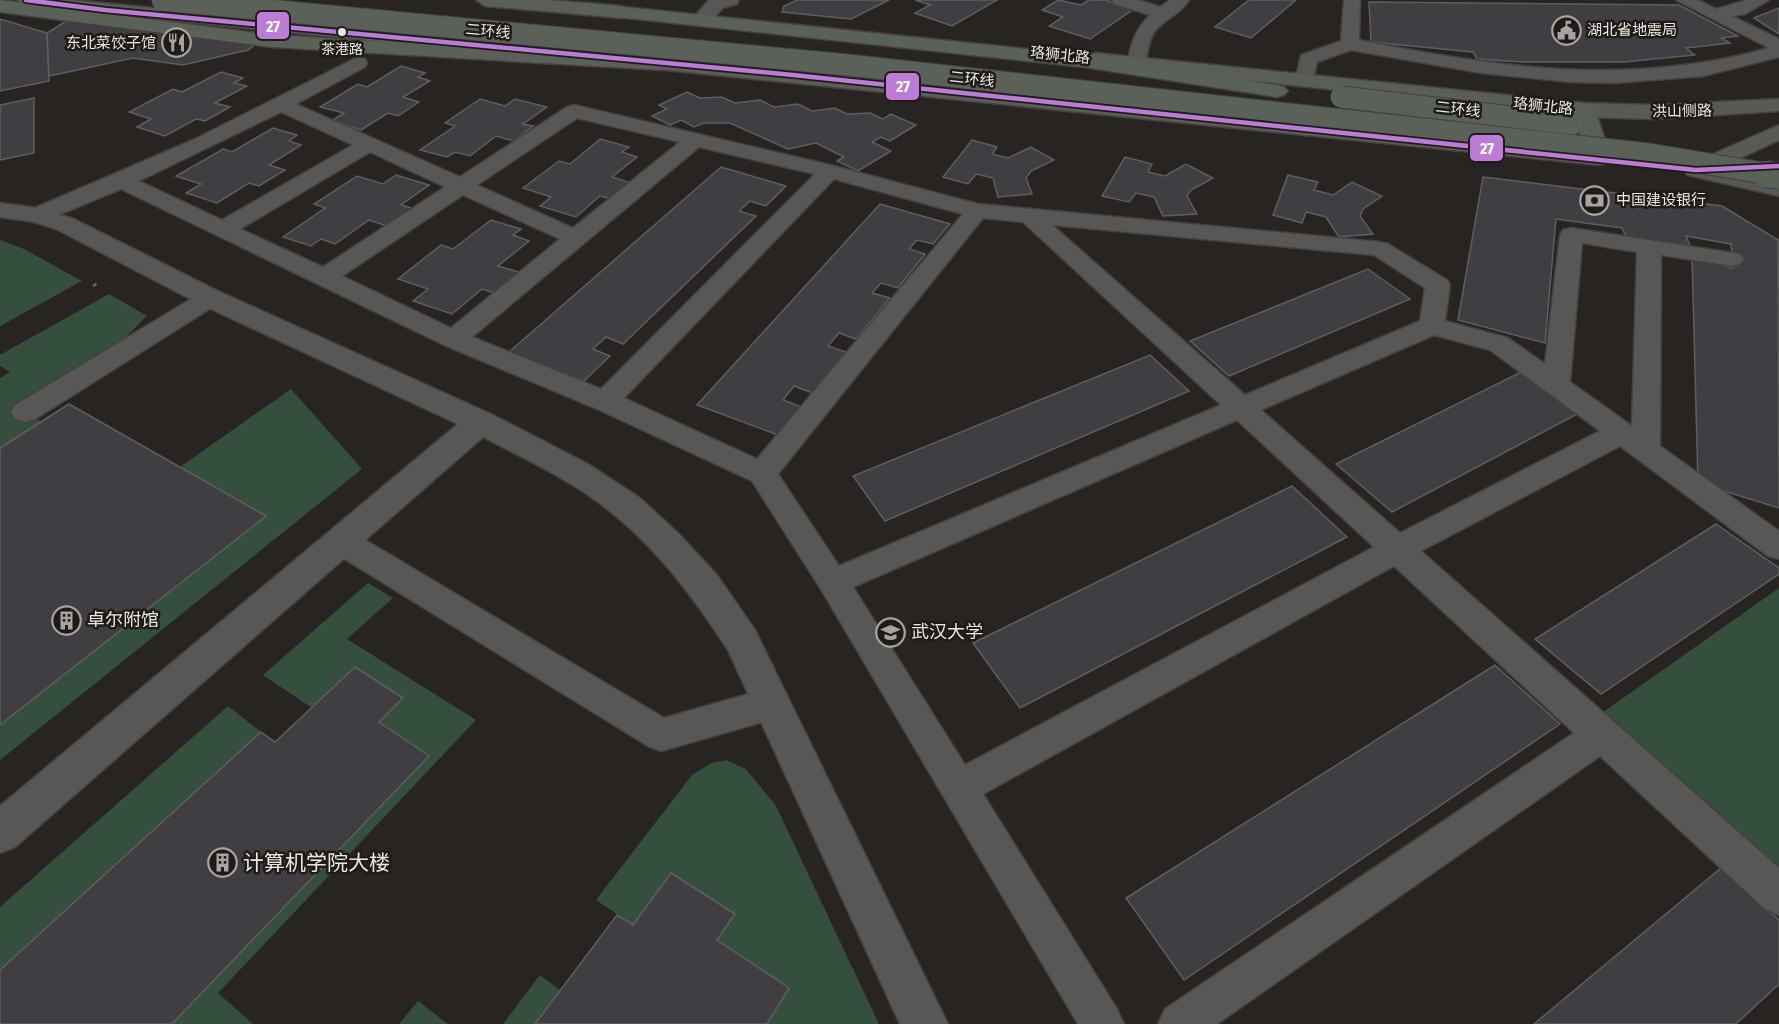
<svg xmlns="http://www.w3.org/2000/svg" width="1779" height="1024" font-family="'Fira Sans Condensed','Noto Sans SC',sans-serif">
  <style>
    .green { fill: #354f3e }
    .building { fill: #413e43; stroke: #5f5e5e; stroke-width: 1.5 }
    .lines { fill: none; stroke-linecap: round; stroke-linejoin: round }
    .service-casing { stroke: #44413e; stroke-width: 3 }
    .minor-casing { stroke: #44413e; stroke-width: 3 }
    .secondary-casing { stroke: #44413e; stroke-width: 3 }
    .primary-casing { stroke: #44413e; stroke-width: 3 }
    .trunk-casing { stroke: #44413e; stroke-width: 3 }
    .path { stroke: #636260; stroke-width: 3; stroke-dasharray: 4 4; stroke-linecap: butt }
    .service { fill: #585755; fill-rule: evenodd }
    .minor { fill: #585755; fill-rule: evenodd }
    .secondary { fill: #585a55; fill-rule: evenodd }
    .primary { fill: #595e57; fill-rule: evenodd }
    .trunk { fill: #5a6158; fill-rule: evenodd }
    .trunk-bridge-far1-casing { stroke: #44413e; stroke-width: 23; stroke-linecap: butt }
    .trunk-bridge-casing { stroke: #44413e; stroke-width: 28; stroke-linecap: butt }
    .trunk-bridge-far1 { stroke: #5a6158; stroke-width: 21 }
    .trunk-bridge { stroke: #5a6158; stroke-width: 26 }
    .bus-1-casing { stroke: #1f1b16; stroke-width: 8 }
    .bus-1 { stroke: #bd7bd9; stroke-width: 4.5 }
    .bus-dot { fill: #eae7e4; stroke: #1f1b16; stroke-width: 2 }
    .labels { text-anchor: middle; dominant-baseline: central; stroke-width: 5; stroke-linejoin: round; paint-order: stroke }
    .far-bus-label { font-size: 14px; fill: #eae7e4; stroke: #1f1b16 }
    .far-poi-label { font-size: 15px; fill: #eae7e4; stroke: #1f1b16; text-anchor: start }
    .far-street-label { font-size: 15px; fill: #eae7e4; stroke: #1f1b16 }
    .poi-label { font-size: 18px; fill: #eae7e4; stroke: #1f1b16; text-anchor: start }
    .near-poi-label { font-size: 21px; fill: #eae7e4; stroke: #1f1b16; text-anchor: start }
    .line-badge { stroke: #1f1b16; stroke-width: 2 }
    .badge-label { font-size: 16px; text-anchor: middle; font-weight: bold; fill: #fff }
  </style>
  <rect width="100%" height="100%" fill="#272421"/>
  <g class="green">
    <path d="M0 240 24 249 82 281 0 326Z"/>
    <path d="M109 294 147 316 121 342 15 406 42 422 0 448V378L10 372 0 366V355Z"/>
    <path d="M291 389 362 469 0 760V725L265 516 180 467Z"/>
    <path d="M368 583 393 598 347 639 476 720 218 993 253 1024H172L429 756 379 722 403 698 312 708 263 675Z"/>
    <path d="M1779 588V877L1599 715Z"/>
    <path d="M228 706 261 732 0 970V907Z"/>
    <path d="M726 760 746 769 776 806 879 1024H767L789 988 717 940 735 914 671 873 633 925 596 900 692 775 711 763Z"/>
    <path d="M540 975 560 990 535 1024H503Z"/>
    <path d="M418 1001 448 1024H399Z"/>
  </g>
  <g class="building">
    <path d="M797 0H889L851 19 782 12 784 6Z"/>
    <path d="M915 0H997L952 26 915 13 930 5Z"/>
    <path d="M1058 0 1081 5 1089 0H1105L1134 9 1090 39 1049 26 1063 17 1042 10Z"/>
    <path d="M1249 0H1296L1251 38 1215 27Z"/>
    <path d="M1369 2 1679 5 1738 36 1721 38 1730 43 1686 48 1695 55 1624 62H1523L1477 59 1473 52 1371 42Z"/>
    <path d="M1779 8V34L1754 18Z"/>
    <path d="M0 19 47 33 49 81 0 91Z"/>
    <path d="M68 20 257 43 248 50 183 65 133 58 49 76 47 33Z"/>
    <path d="M401 66 425 73 418 77 430 81 403 97 419 102 398 116 388 113 361 130 331 121 344 113 320 107 358 84 367 87Z"/>
    <path d="M221 72 243 78 234 83 247 86 215 103 230 107 205 121 196 119 165 136 137 127 151 119 129 112 173 89 182 92Z"/>
    <path d="M687 92 700 98 722 97 735 103 760 100 774 107 798 104 812 111 835 108 847 114 870 113 883 119 891 114 916 125 890 141 881 137 872 142 891 151 858 171 837 161 844 157 816 143 788 149 730 123H704L694 127 681 120 670 125 652 116 667 109 659 105Z"/>
    <path d="M34 98V153L0 160V105Z"/>
    <path d="M480 99 505 106 515 99 547 107 523 124 533 126 514 141 496 136 470 156 455 152 447 157 420 150 455 126 445 123Z"/>
    <path d="M273 128 297 135 289 141 301 145 269 165 285 170 259 186 249 183 217 203 186 193 201 184 176 176 223 149 232 152Z"/>
    <path d="M600 139 629 147 622 152 637 157 612 177 631 183 612 199 600 196 576 217 540 206 551 197 523 188 559 161 570 164Z"/>
    <path d="M972 140 997 147 992 154 1008 158 1031 147 1054 160 1031 171 1026 178 1032 194 998 197 993 178 976 174 968 184 943 177Z"/>
    <path d="M1125 157 1152 164 1148 172 1165 176 1186 164 1213 178 1191 190 1187 196 1197 214 1163 216 1154 197 1136 193 1129 202 1102 196Z"/>
    <path d="M721 167 786 186 766 206 750 201 739 211 756 216 623 344 606 337 593 349 610 356 584 381 509 352Z"/>
    <path d="M396 175 429 185 401 205 412 208 387 226 369 220 335 244 321 239 311 246 283 237 325 208 314 204 357 176 383 184Z"/>
    <path d="M1288 175 1318 182 1314 190 1333 195 1352 182 1382 196 1363 209 1360 216 1373 234 1339 237 1326 217 1306 212 1302 223 1273 215Z"/>
    <path d="M1483 177 1722 206 1778 240 1779 508 1698 483 1692 258 1733 268 1731 244 1686 236 1691 248 1627 239 1622 228 1556 219 1545 343 1458 320Z"/>
    <path d="M880 204 950 224 933 244 917 240 909 249 925 254 898 288 881 283 872 293 890 298 856 339 839 333 828 346 846 352 813 393 794 386 783 400 802 407 778 435 697 405Z"/>
    <path d="M491 220 521 229 513 235 529 241 498 266 519 272 494 293 482 289 452 314 413 301 428 289 398 279 441 245 453 249Z"/>
    <path d="M1368 269 1410 299 1229 376 1190 341Z"/>
    <path d="M1150 355 1189 391 885 521 853 476Z"/>
    <path d="M1525 370 1583 411 1392 512 1336 464Z"/>
    <path d="M69 404 266 516 0 725V448Z"/>
    <path d="M1292 486 1347 537 1020 708 973 643Z"/>
    <path d="M1716 524 1779 568V574L1601 694 1535 639Z"/>
    <path d="M1495 665 1560 724 1184 980 1126 898Z"/>
    <path d="M355 667 403 698 379 722 429 756 172 1024H0V970L261 732 275 742Z"/>
    <path d="M1721 868 1779 920V984L1736 1024H1534Z"/>
    <path d="M671 873 735 914 717 940 789 988 767 1024H535L617 915 633 925Z"/>
  </g>
  <g class="lines">
    <defs>
      <g id="service">
        <path d="M1112 0H1138L1160 7 1170 0H1189C1168 29 1151 15 1146 63L1137 69 1128 63C1130 43 1136 29 1150 15L1114 4Z"/>
        <path d="M1344 0H1360L1359 40C1499 68 1629 87 1769 48L1676 0H1698L1716 9 1747 0H1769L1745 14 1732 16 1779 39V57L1703 76 1615 83 1570 82 1481 73 1351 50 1317 62 1312 86H1298L1295 82 1301 55 1341 41Z"/>
        <path d="M358 57 365 59 367 63 365 67 296 104 460 177 567 107 574 105 830 165 978 204 1380 242 1388 244 1447 280 1450 285 1445 321 1508 338 1545 364 1560 235 1563 230 1571 228 1740 254 1744 259 1740 264 1732 266 1661 255 1660 446 1779 531V559L1768 556 1620 446 1421 551 1779 868V915L1765 909 1600 756 1217 1024H1158L1165 1009 1574 733 1394 566 983 794 1117 1009 1124 1024H1078L822 591 752 481 595 408 444 345 121 189 46 220H30L27 215 30 210 193 140ZM281 112 353 145 222 220 139 181ZM577 118 680 142 573 228 477 185ZM699 147 815 174 601 389 472 337ZM370 152 445 187 323 267 240 229ZM834 179 963 214 757 459 624 398ZM463 195 560 239 451 328 342 276ZM983 218 1023 222 1221 405 839 566 778 474ZM1052 225 1374 255 1425 288 1420 321 1245 395ZM1582 243 1637 252 1632 426 1570 382ZM1434 335 1490 350 1600 431 1400 533 1261 410ZM1237 420 1374 547 965 765 853 587Z"/>
        <path d="M210 290 219 293 222 298 219 303 35 419 25 422 15 419 11 412 15 405 201 293Z"/>
        <path d="M341 529 352 532 664 718 773 687 785 692 790 703 785 714 773 719 661 751 648 746 330 550 326 541 330 532Z"/>
      </g>
      <g id="minor">
        <path d="M709 0H739L737 4 723 8 709 23H695L692 19Z"/>
        <path d="M1696 163 1779 182V196L1688 175 1684 170 1688 165Z"/>
        <path d="M0 203 38 208 74 219 220 292 491 414 588 464 640 498 680 535 717 575 755 630 948 1024H900L728 650C684 582 636 521 564 480 538 464 510 451 483 437L15 847 0 853V806L458 424 200 304 56 229 34 222 0 217Z"/>
      </g>
      <g id="secondary">
        <path d="M1779 99V111L1654 119 1584 117 1576 115 1573 110 1576 105 1584 103 1654 105Z"/>
        <path d="M1779 125V140L1704 175H1688L1684 170 1688 165Z"/>
      </g>
      <g id="primary">
        <path d="M17 0H71L555 47 562 49 565 53 562 57 555 59 26 6Z"/>
        <path d="M476 0H549L621 6 631 12 621 18 485 6Z"/>
        <path d="M1096 53 1584 103 1592 105 1595 110 1611 158 1607 163 1599 165 627 66 620 64 617 60 620 56 627 54 1585 150 1575 116 1089 63 1086 59 1089 55Z"/>
      </g>
      <g id="trunk">
        <path d="M0 0 272 35 662 58 669 60 672 64 669 68 662 70 272 47 0 12Z"/>
        <path d="M586 3 1084 55 1277 85 1284 87 1288 91 1284 95 1277 97 1084 67 579 13 577 9Z"/>
      </g>
    </defs>
    <use href="#service" class="service-casing"/>
    <use href="#minor" class="minor-casing"/>
    <use href="#secondary" class="secondary-casing"/>
    <use href="#primary" class="primary-casing"/>
    <use href="#trunk" class="trunk-casing"/>
    <path class="path" d="M93 286 100 282"/>
    <use href="#service" class="service"/>
    <use href="#minor" class="minor"/>
    <use href="#secondary" class="secondary"/>
    <use href="#primary" class="primary"/>
    <use href="#trunk" class="trunk"/>
    <defs>
      <g id="trunk-bridge-far1">
        <path d="M162 0 848 65 1649 154 1775 175"/>
        <path d="M1341 97 1573 124"/>
      </g>
      <path id="trunk-bridge" d="M1766 174 1779 176"/>
    </defs>
    <use href="#trunk-bridge-far1" class="trunk-bridge-far1-casing"/>
    <use href="#trunk-bridge" class="trunk-bridge-casing"/>
    <use href="#trunk-bridge-far1" class="trunk-bridge-far1"/>
    <use href="#trunk-bridge" class="trunk-bridge"/>
    <defs>
      <path id="bus-1" d="M26 0 105 10 793 75 1696 170 1779 166"/>
    </defs>
    <use href="#bus-1" class="bus-1-casing"/>
    <use href="#bus-1" class="bus-1"/>
  </g>
  <defs>
    <symbol id="civic-ring" viewBox="-11 -11 22 22"><circle r="9.5" fill="#1f1b16" stroke="#a6a3a0" stroke-width="1.5"/><path d="M-.6-6.5H3V-4.5H.6V-3L4-1V1h2V6H-6V1h2V-1L-.6-3ZM-1.2 2.5V6h2.4V2.5Z" fill="#a6a3a0"/></symbol>
    <symbol id="restaurant-ring" viewBox="-11 -11 22 22"><circle r="9.5" fill="#1f1b16" stroke="#a6a3a0" stroke-width="1.5"/><path d="M-5-6h1v4h1v-4h1v4h1v-4h1v5L-1.5 .5V6h-2V.5L-5-1ZM5-6V6H3V1.5H1.5Q1.5-4 5-6Z" fill="#a6a3a0"/></symbol>
    <symbol id="bank-ring" viewBox="-11 -11 22 22"><circle r="9.5" fill="#1f1b16" stroke="#a6a3a0" stroke-width="1.5"/><path d="M-6-4H6V4H-6ZM0-2.3a2.3 2.3 0 1 0 0 4.6a2.3 2.3 0 1 0 0-4.6Z" fill="#a6a3a0"/></symbol>
    <symbol id="building-ring" viewBox="-11 -11 22 22"><circle r="9.5" fill="#1f1b16" stroke="#a6a3a0" stroke-width="1.5"/><path d="M-4-6H4V6H1V3H-1V6H-4ZM-2.5-4.3h1.7v1.8h-1.7ZM.8-4.3h1.7v1.8H.8ZM-2.5-1h1.7V.8h-1.7ZM.8-1h1.7V.8H.8Z" fill="#a6a3a0"/></symbol>
    <symbol id="university-ring" viewBox="-11 -11 22 22"><circle r="9.5" fill="#1f1b16" stroke="#a6a3a0" stroke-width="1.5"/><path d="M0-5L7-2L0 1L-7-2ZM-4 1L0 2.5L4 1V4Q0 6-4 4Z" fill="#a6a3a0"/></symbol>
  </defs>
  <g fill-rule="evenodd">
    <use href="#civic-ring" x="1550" y="14" width="33" height="33"/>
    <use href="#restaurant-ring" x="160" y="26" width="33" height="33"/>
    <use href="#bank-ring" x="1578" y="184" width="33" height="33"/>
    <use href="#building-ring" x="50" y="604" width="33" height="33"/>
    <use href="#university-ring" x="874" y="616" width="33" height="33"/>
    <use href="#building-ring" x="206" y="846" width="33" height="33"/>
  </g>
  <circle class="bus-dot" cx="342" cy="32" r="5"/>
  <g class="labels">
    <g class="far-bus-label">
      <text x="342" y="49">茶港路</text>
    </g>
    <g class="far-poi-label">
      <text x="1587" y="30">湖北省地震局</text>
      <text x="156" y="43" text-anchor="end">东北菜饺子馆</text>
      <text x="1616" y="200">中国建设银行</text>
    </g>
    <g class="far-street-label">
      <text transform="translate(488 31) rotate(5)">二环线</text>
      <text transform="translate(1060 55) rotate(6)">珞狮北路</text>
      <text transform="translate(972 79) rotate(6)">二环线</text>
      <text transform="translate(1543 106) rotate(6)">珞狮北路</text>
      <text transform="translate(1458 109) rotate(6)">二环线</text>
      <text transform="translate(1682 111) rotate(-1)">洪山侧路</text>
    </g>
    <g class="poi-label">
      <text x="87" y="620">卓尔附馆</text>
      <text x="911" y="632">武汉大学</text>
    </g>
    <g class="near-poi-label">
      <text x="243" y="863">计算机学院大楼</text>
    </g>
  </g>
  <g class="line-badge">
    <rect x="256" y="11" width="34" height="29" rx="6" fill="#bd7bd9"/>
    <rect x="885" y="72" width="35" height="29" rx="6" fill="#bd7bd9"/>
    <rect x="1469" y="134" width="35" height="28" rx="6" fill="#bd7bd9"/>
  </g>
  <g class="badge-label">
    <text x="273" y="32">27</text>
    <text x="903" y="92">27</text>
    <text x="1487" y="154">27</text>
  </g>
</svg>
